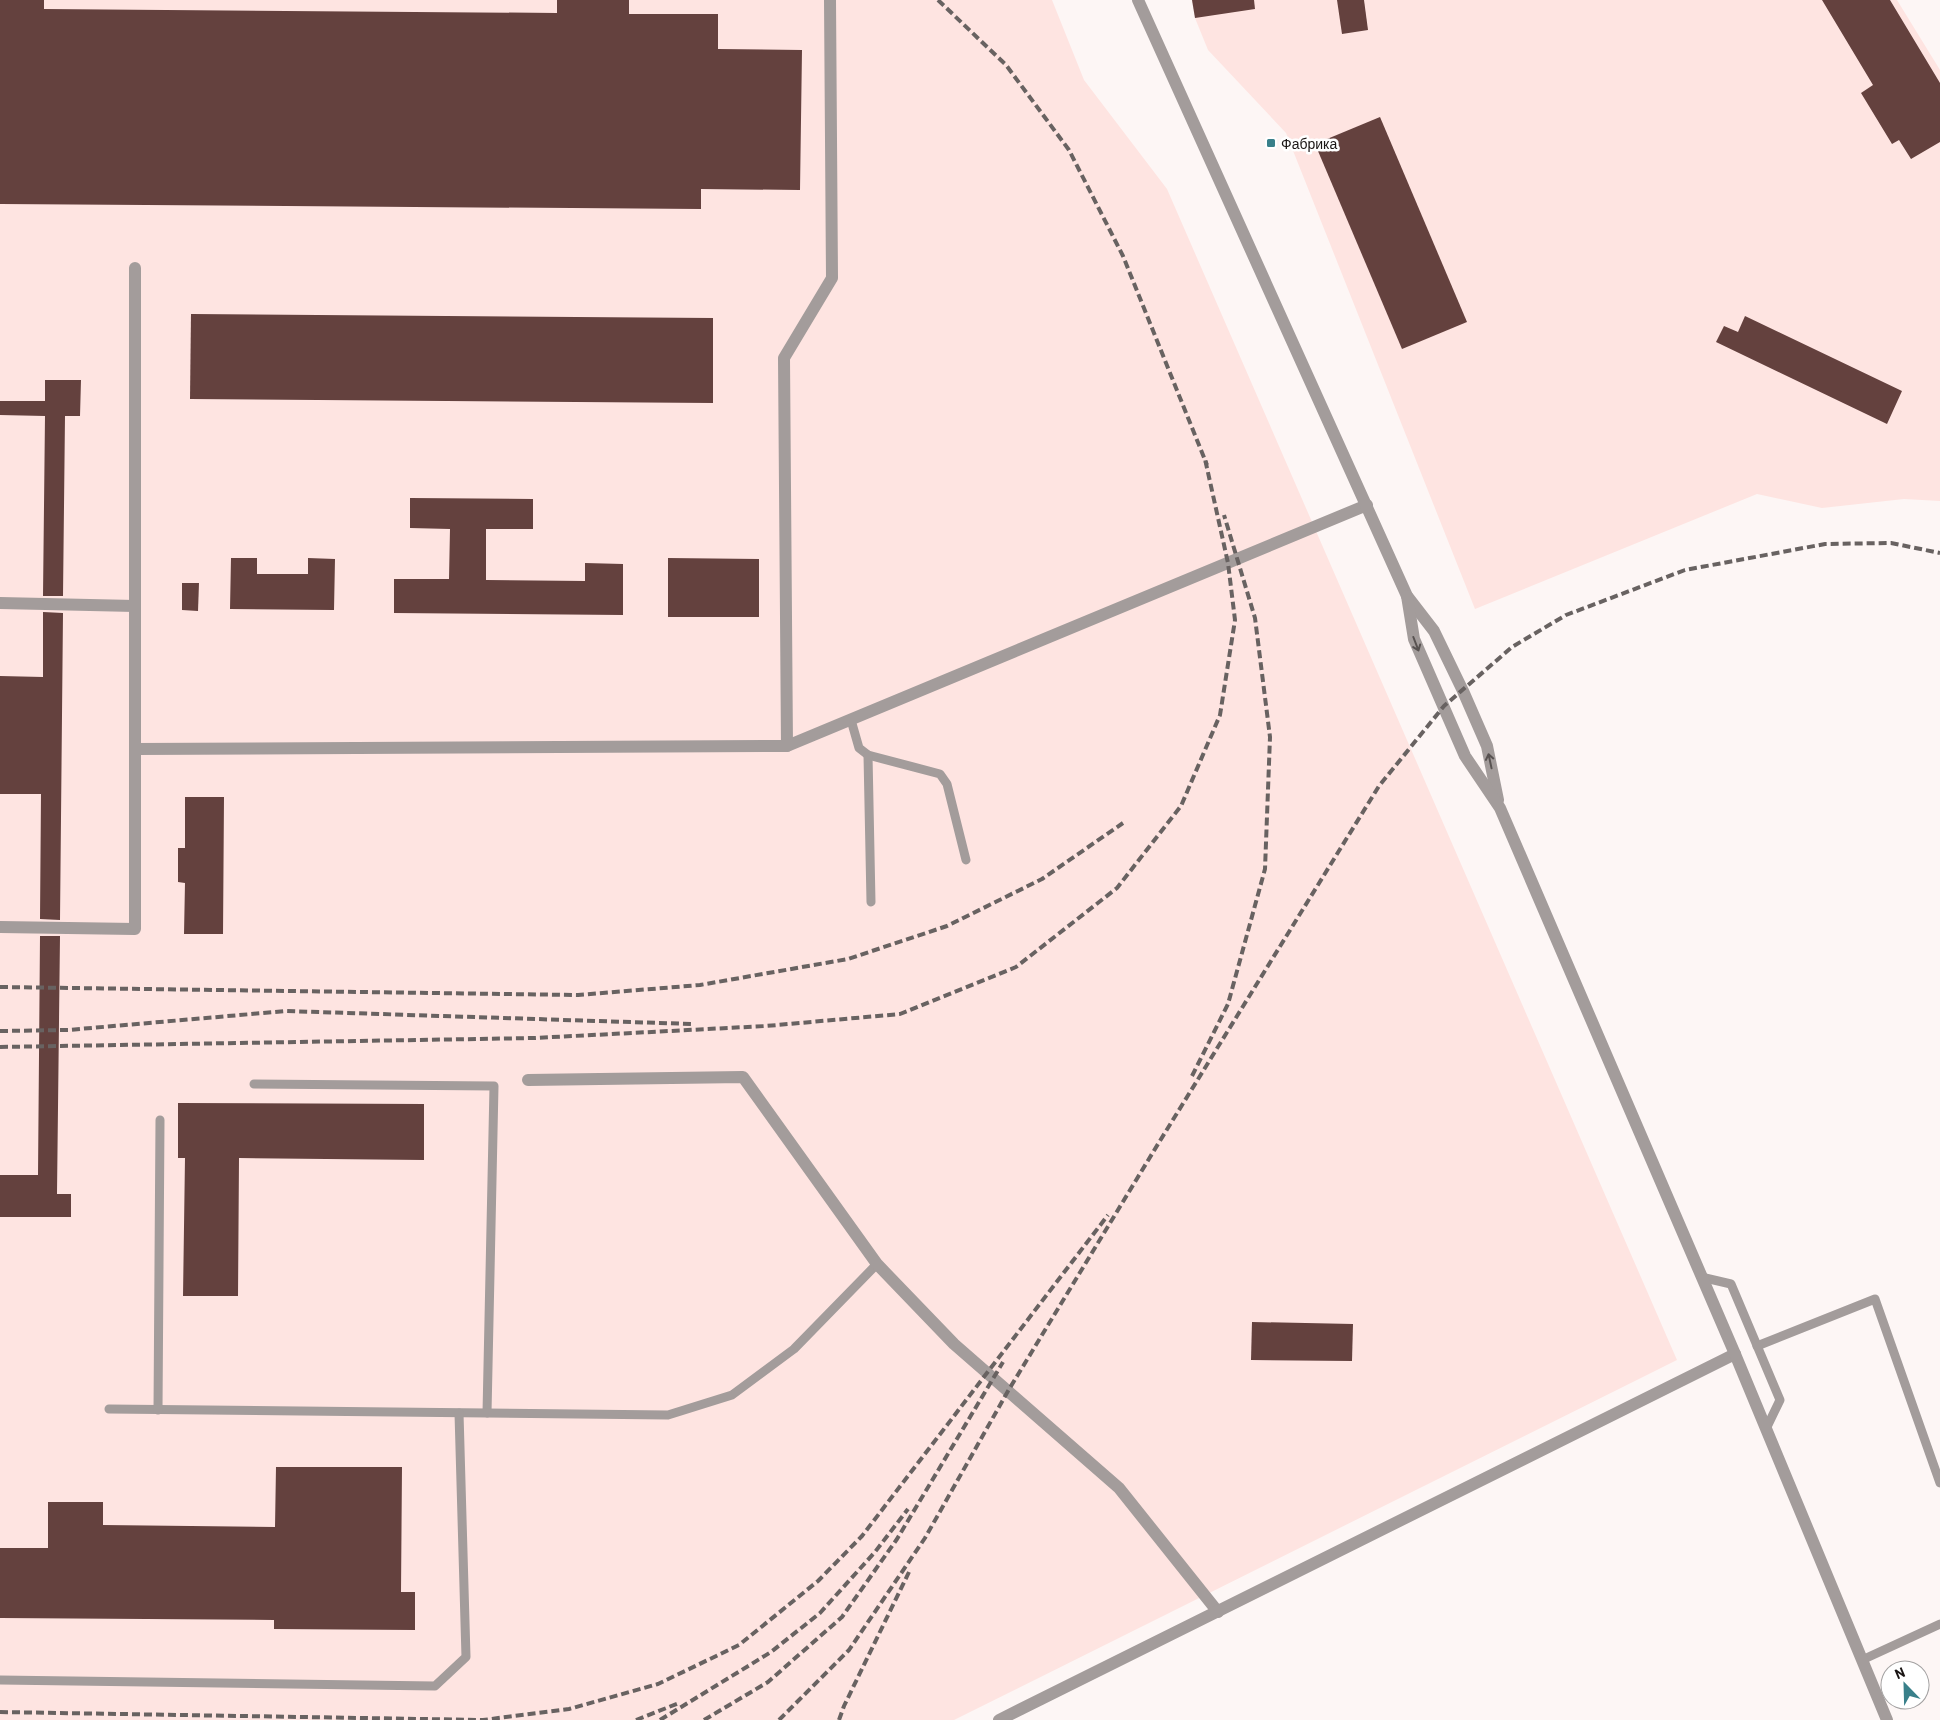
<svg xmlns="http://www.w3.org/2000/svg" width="1940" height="1720" font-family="Barlow,sans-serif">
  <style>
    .built { fill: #fee4e1 }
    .building { fill: #64413e }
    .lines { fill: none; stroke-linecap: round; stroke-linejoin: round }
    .service { stroke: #a39c9b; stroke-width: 9 }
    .minor { stroke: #a39c9b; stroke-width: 12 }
    .tertiary { stroke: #a39c9b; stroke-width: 12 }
    .rail { stroke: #686261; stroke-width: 4; stroke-dasharray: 8 4; stroke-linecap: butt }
    .oneway { stroke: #585251 }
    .poi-dot { fill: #39808a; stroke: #fff; stroke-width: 2 }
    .labels { text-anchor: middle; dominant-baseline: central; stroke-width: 5; stroke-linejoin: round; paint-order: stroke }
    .poi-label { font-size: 14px; fill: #1a1514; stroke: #fff; text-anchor: start }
  </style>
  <rect width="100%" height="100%" fill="#fdf6f5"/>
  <g class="built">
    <path d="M0 0H1052L1084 80 1167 189 1677 1360 954 1720H0Z"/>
    <path d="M1192 0H1897L1940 70V501L1904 499 1822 508 1757 494 1475 609 1286 133 1208 50 1195 18Z"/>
  </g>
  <g class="building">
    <path d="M0 0H44V9L557 13V0H629V14H718V49L802 50 800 190 701 189V209L0 204Z"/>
    <path d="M1192 0H1254L1255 9 1195 18Z"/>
    <path d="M1337 0H1364L1368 30 1342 34Z"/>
    <path d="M1822 0H1890L1940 83V142L1911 159 1899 140 1892 144 1861 93 1873 85Z"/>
    <path d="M1380 117 1467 322 1402 349 1315 144Z"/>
    <path d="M191 314 713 318V403L190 399Z"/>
    <path d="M1745 316 1902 391 1887 424 1716 342 1724 326 1738 332Z"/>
    <path d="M45 380H81L80 416H65L63 596H43L45 416 0 415V401H45Z"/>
    <path d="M410 498 533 499V529H486V580L585 581V563L623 564V615L394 613V579H449L450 529 410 528Z"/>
    <path d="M231 558H257V574H308V558L335 559 334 610 230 609Z"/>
    <path d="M668 558 759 559V617H668Z"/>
    <path d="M182 583H199L198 611 182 610Z"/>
    <path d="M43 612 63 613 60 920 40 919 41 794H0V676L43 677Z"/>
    <path d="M185 797H224L223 934H184L185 883 178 882V848H185Z"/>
    <path d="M40 936H60L57 1194H71V1217H0V1175H38Z"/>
    <path d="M178 1103 424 1104V1160L239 1158 238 1296H183L185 1158H178Z"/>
    <path d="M1252 1322 1353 1324 1352 1361 1251 1360Z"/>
    <path d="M276 1467H402L401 1592H415V1630L274 1629V1620L0 1618V1548H48V1502H103V1525L275 1527Z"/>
  </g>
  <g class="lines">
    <g class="service">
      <path d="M851 720 859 748 868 755 940 774 947 784 966 860"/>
      <path d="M868 755 871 902"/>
      <path d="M254 1084 494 1086 487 1413"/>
      <path d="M1701 1277 1731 1284 1780 1400 1766 1429"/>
      <path d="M1757 1346 1875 1299 1940 1483"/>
      <path d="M109 1409 668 1415 732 1395 794 1349 877 1264"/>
      <path d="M158 1410 160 1120"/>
      <path d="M1862 1660 1940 1624"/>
      <path d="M0 1680 435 1686 466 1657 459 1413"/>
    </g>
    <g class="minor">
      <path d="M0 603 135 606"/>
      <path d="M787 746 784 358 832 278 830 0"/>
      <path d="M135 749 787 746 1367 505"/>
      <path d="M0 927 135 929V268"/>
      <path d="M528 1080 743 1077 877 1264 954 1344 1119 1488 1218 1612"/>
      <path d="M999 1720 1735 1354"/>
    </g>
    <g class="tertiary">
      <path d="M1138 0 1407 596 1434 631 1463 691 1487 746 1498 800"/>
      <path d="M1407 596 1414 639 1465 756 1500 808 1735 1354 1887 1720"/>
    </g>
    <g class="rail">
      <path d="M938 0 1006 65 1069 150 1123 256 1207 465"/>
      <path d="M0 987 578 995 700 985 848 959 947 926 1042 879 1123 823"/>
      <path d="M0 1031 68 1030 286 1011 691 1024"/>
      <path d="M0 1047 535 1038 766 1026 900 1014 1016 967 1117 888 1181 806 1220 715 1235 620 1228 563 1205 459"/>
      <path d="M1192 1076 1228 1004 1265 869 1270 737 1255 618 1224 515"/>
      <path d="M0 1712 483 1720 569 1709 658 1684 739 1645 818 1581 862 1536 1108 1215"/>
      <path d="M636 1720 679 1703"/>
      <path d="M660 1720 771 1652 820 1613 875 1552 908 1509"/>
      <path d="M704 1720 768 1682 842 1617 897 1539 1003 1362"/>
      <path d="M779 1720 849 1650 925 1538 1008 1391 1158 1144 1379 786 1444 706 1512 647 1566 615 1685 570 1825 544 1891 543 1940 553"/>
      <path d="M839 1720 844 1706 909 1572"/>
    </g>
  </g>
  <defs><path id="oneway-shaft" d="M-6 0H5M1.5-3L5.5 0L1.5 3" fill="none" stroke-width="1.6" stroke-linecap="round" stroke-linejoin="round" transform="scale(1.25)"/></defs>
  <g class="oneway">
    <use href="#oneway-shaft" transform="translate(1416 644) rotate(69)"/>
    <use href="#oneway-shaft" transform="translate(1490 761) rotate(-102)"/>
  </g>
  <rect class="poi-dot" x="1266" y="138" width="10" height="10" rx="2.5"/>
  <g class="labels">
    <g class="poi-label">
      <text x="1281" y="143">Фабрика</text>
    </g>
  </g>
  <g transform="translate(1905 1685) rotate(337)"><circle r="24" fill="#ffffff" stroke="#a3a1a1"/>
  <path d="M0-4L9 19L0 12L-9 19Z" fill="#39808a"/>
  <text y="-8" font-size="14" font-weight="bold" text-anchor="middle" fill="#1a1514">N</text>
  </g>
</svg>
